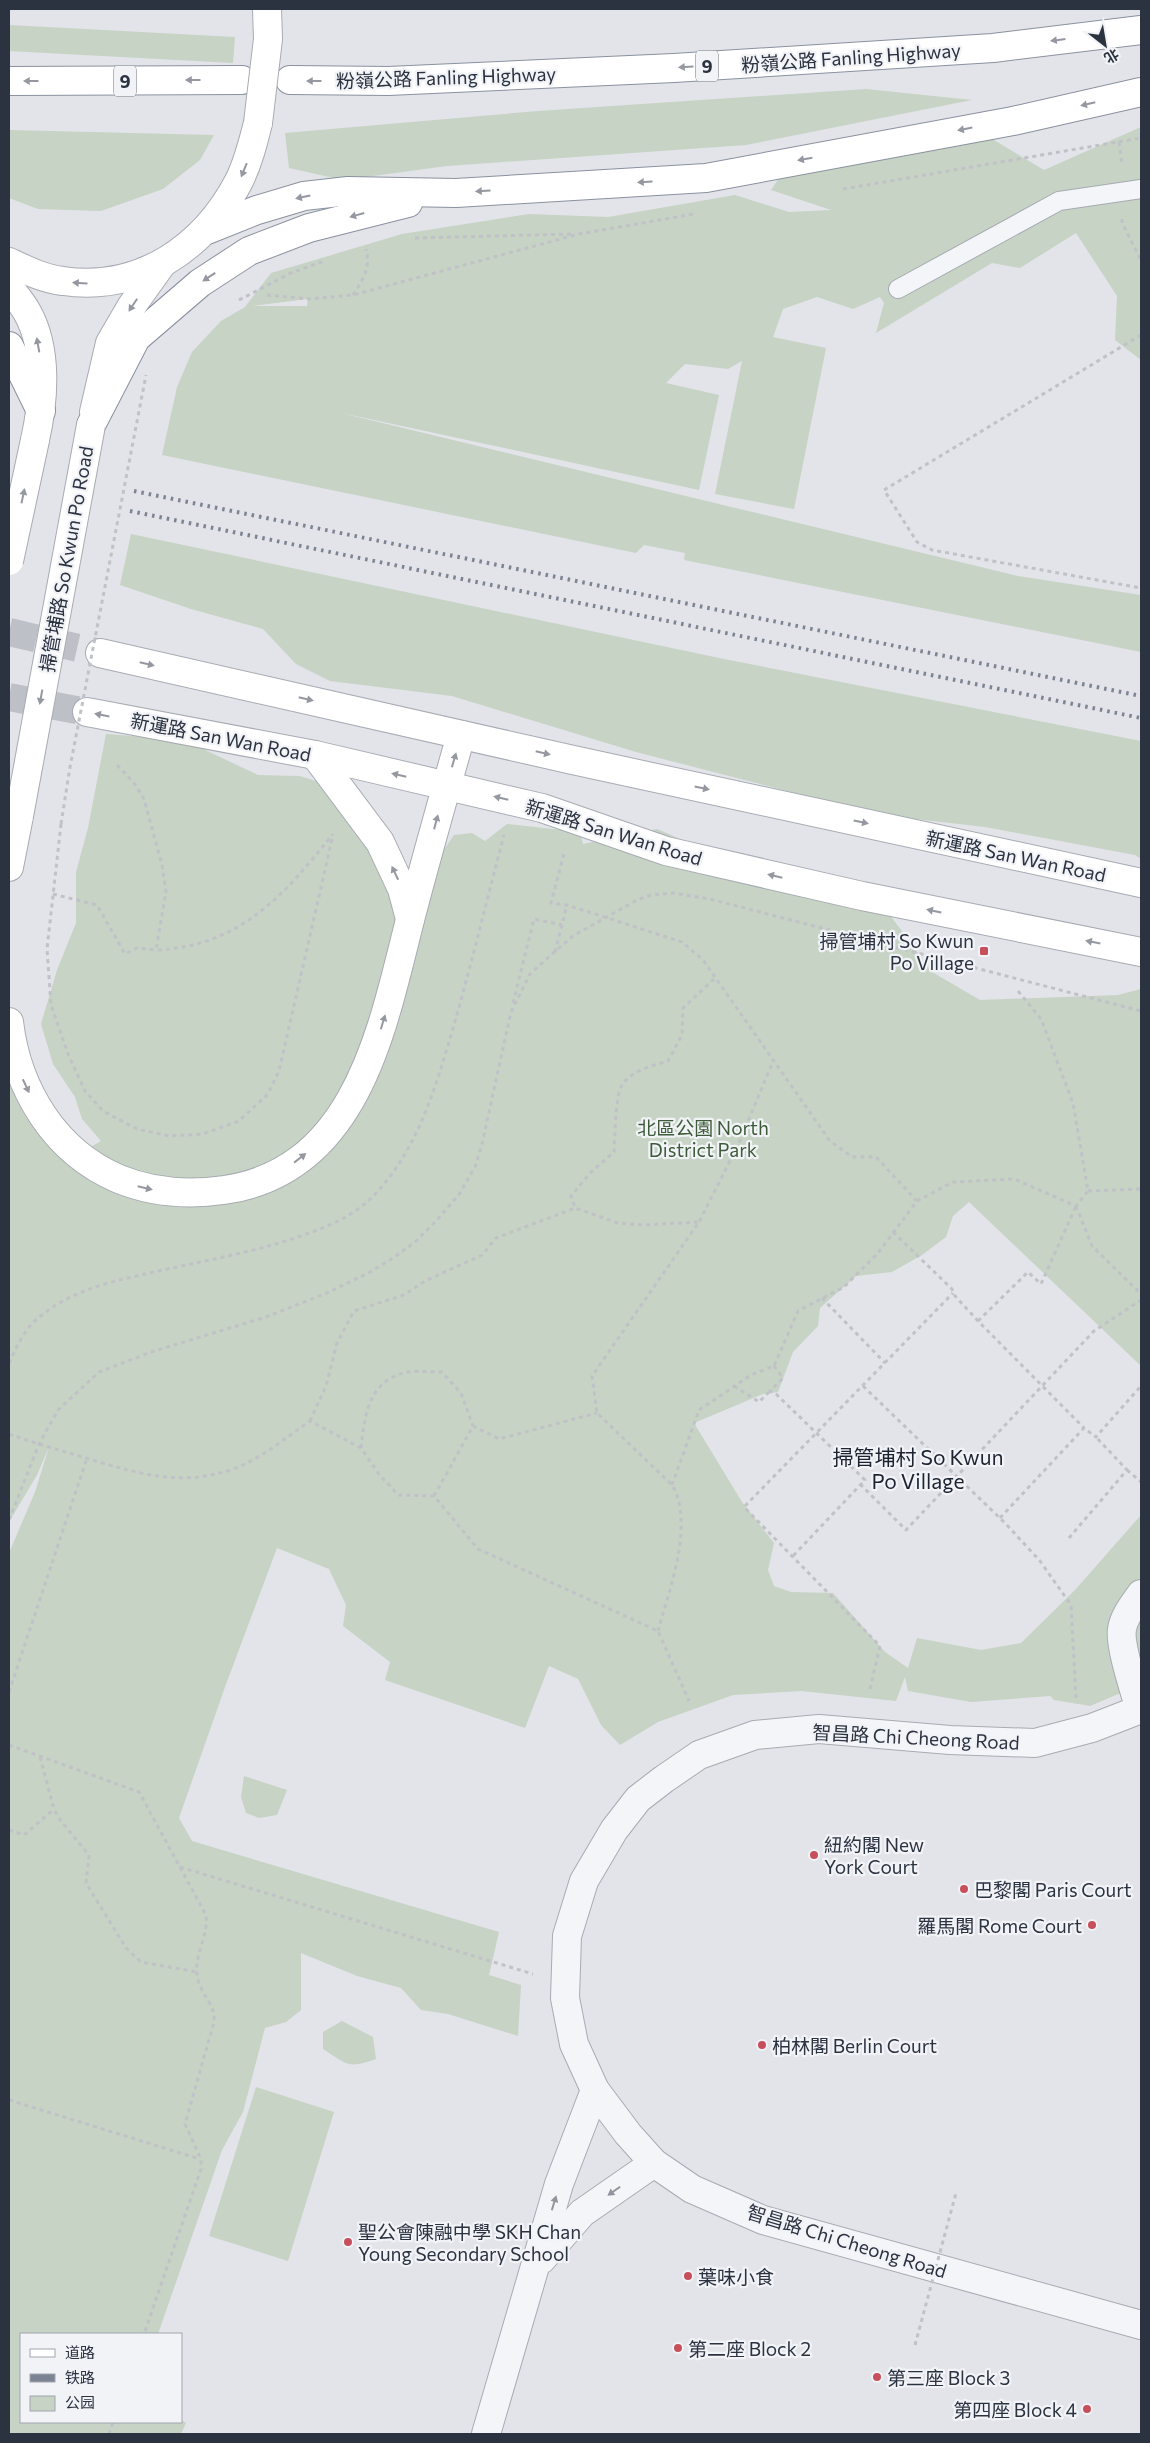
<svg xmlns="http://www.w3.org/2000/svg" width="1150" height="2443" font-family="Commissioner,'Noto Sans SC',sans-serif">
  <style>
    .green { fill: #c7d3c4; fill-rule: evenodd }
    .lines { fill: none; stroke-linecap: round; stroke-linejoin: round }
    .secondary-tunnel { stroke: #bdc0c7; stroke-width: 28; stroke-dasharray: 28 14; stroke-linecap: butt }
    .lane-casing { stroke: #a7abb3; stroke-width: 20 }
    .street-casing { stroke: #a7abb3; stroke-width: 30 }
    .secondary-casing { stroke: #a7abb3; stroke-width: 30 }
    .highway-casing { stroke: #8a919f; stroke-width: 30 }
    .path { stroke: #c0c2c8; stroke-width: 3; stroke-dasharray: 4 4; stroke-linecap: butt }
    .lane { stroke: #f4f5f8; stroke-width: 18 }
    .street { stroke: #f4f5f8; stroke-width: 28 }
    .secondary { stroke: #fff; stroke-width: 28 }
    .highway { stroke: #fff; stroke-width: 28 }
    .rail { stroke: #7c8392; stroke-width: 4; stroke-dasharray: 2.5 5; stroke-linecap: butt }
    .secondary-bridge-casing { stroke: #a7abb3; stroke-width: 30; stroke-linecap: butt }
    .path-bridge { stroke: #c0c2c8; stroke-width: 3; stroke-dasharray: 4 4; stroke-linecap: butt }
    .secondary-bridge { stroke: #fff; stroke-width: 28 }
    .oneway { fill: #9598a0 }
    .oneway2 { fill: #90949c }
    .poi-dot { fill: #c64f5b; stroke: #f1f3f7; stroke-width: 2 }
    .labels { text-anchor: middle; dominant-baseline: central; stroke-width: 4.5; stroke-linejoin: round; paint-order: stroke }
    .shield { fill: #f1f3f7; stroke: #666c77; stroke-width: 1 }
    .shield-label { font-size: 18px; font-weight: bold; fill: #2b3240 }
    .street-label { font-size: 19px; fill: #2b3240; stroke: #f1f3f7 }
    .poi-label { font-size: 19px; fill: #2b3240; stroke: #f1f3f7; text-anchor: start }
    .park-label { font-size: 19px; fill: #3e5b39; stroke: #f1f3f7 }
    .quarter-label { font-size: 21px; fill: #1d2331; stroke: #f1f3f7 }
  </style>
  <rect width="100%" height="100%" fill="#e2e4e9"/>
  <g class="green">
    <path d="M9 25 235 37 233 63 9 51Z"/>
    <path d="M866 89 972 100 746 145 447 166 343 180 289 168 285 133 538 111Z"/>
    <path d="M1141 127V360L1115 340 1117 296 1076 233 1020 268 992 263 876 333 884 303 880 297 853 309 817 297 783 309 773 337 826 348 794 509 715 494 742 361 728 369 685 364 666 383 719 395 699 490 337 412 1018 576 1141 595V652L684 560 685 553 644 545 636 553 162 455 177 387 192 352 221 321 245 307 271 273 402 234 529 214 608 217 735 195 789 212 831 210 771 190 790 162 974 128 1044 170ZM308 299 307 306H252H253Z"/>
    <path d="M9 130 214 135 200 160 163 189 101 211 38 209 9 198Z"/>
    <path d="M131 534 724 659 1141 741V859L1135 855 985 827 880 815 636 752 452 696 330 681 296 664 263 629 191 609 120 585Z"/>
    <path d="M106 734 184 740 258 775 299 776 326 784C332 816 347 810 362 832 376 853 382 876 390 900L403 909 454 835 472 833 485 841 507 824 580 832 583 844 657 829 701 848 887 911 932 972 980 1000 1118 995 1141 989V1366L969 1202 953 1216 946 1237 922 1255 892 1272 856 1276 820 1308 818 1326 793 1352 778 1392 763 1394 694 1423 742 1502 774 1543 768 1570 774 1586 791 1592 833 1593 885 1652 908 1668 917 1638 981 1650 1021 1643 1075 1590 1141 1515V1656L1127 1668 1123 1692 1090 1706 1054 1700 1050 1696 971 1702 908 1691 905 1677 896 1701 801 1691 733 1695 658 1722 620 1745 601 1725 578 1679 549 1666 525 1728 385 1680 390 1662 343 1626 346 1605 329 1569 277 1548 225 1687 179 1818 192 1841 499 1932 489 1975 521 1985 518 2036 448 2014 421 2010 401 1988 357 1976 301 1953V2010L286 2022 265 2028 243 2112 222 2150 158 2334H21V2422L181 2420 186 2423 181 2434H9V1553L35 1492 49 1447 37 1475 9 1522V1023L29 1077 59 1128 89 1148 101 1141 82 1119 75 1097 53 1064 41 1024 57 970 76 923V872L88 828Z"/>
    <path d="M244 1776 287 1790 277 1815 259 1818 246 1813 241 1797Z"/>
    <path d="M342 2021 373 2037 376 2059C348 2069 348 2065 323 2049V2032Z"/>
    <path d="M256 2087 334 2112 288 2261 209 2236Z"/>
  </g>
  <g class="lines">
    <g class="secondary-tunnel">
      <path d="M9 632 100 653"/>
      <path d="M9 697 87 712"/>
    </g>
    <defs>
      <path id="lane" d="M898 289 1059 201 1141 189"/>
      <g id="street">
        <path d="M1141 1709 1092 1728 1035 1743 950 1740 819 1729 755 1735 699 1755 664 1779 638 1799 614 1830 584 1881 567 1936 565 1998 574 2044 595 2090 628 2134 654 2163 692 2189 763 2220 1141 2325"/>
        <path d="M1140 1710C1135 1692 1119 1645 1122 1629 1124 1616 1134 1604 1141 1594"/>
        <path d="M542 2259 582 2213 654 2163"/>
        <path d="M486 2434 559 2184 595 2090"/>
      </g>
      <g id="secondary">
        <path d="M9 262C26 270 44 279 63 281 140 292 204 248 239 181 248 163 253 143 258 123"/>
        <path d="M9 287C15 295 22 303 27 312 48 349 44 400 35 440"/>
        <path d="M94 412 110 343 131 307 161 265"/>
        <path d="M100 653 573 760 1141 883"/>
        <path d="M87 712 315 755 542 808 666 851 862 896 1141 952"/>
        <path d="M315 755 380 842 402 889 410 919"/>
        <path d="M9 867 19 816"/>
        <path d="M9 1022C17 1090 55 1152 119 1179 153 1193 188 1195 224 1190 359 1171 383 1024 411 916 427 855 444 795 461 735"/>
      </g>
      <g id="highway">
        <path d="M290 80 388 81 674 68 993 48 1141 30"/>
        <path d="M9 81 242 80"/>
        <path d="M207 230 257 210 304 196 348 191 456 193 706 178 1013 121 1141 92"/>
        <path d="M9 346 41 411"/>
        <path d="M91 425 136 338 200 283 249 251 309 228 408 203"/>
      </g>
    </defs>
    <use href="#lane" class="lane-casing"/>
    <use href="#street" class="street-casing"/>
    <use href="#secondary" class="secondary-casing"/>
    <use href="#highway" class="highway-casing"/>
    <g class="path">
      <path d="M1119 142 1122 164"/>
      <path d="M843 189 1141 138"/>
      <path d="M1122 219V223L1141 260"/>
      <path d="M415 238 573 234"/>
      <path d="M267 295 308 299 353 295 579 234 694 214"/>
      <path d="M353 295C363 280 371 267 366 249"/>
      <path d="M239 300 291 273 324 261"/>
      <path d="M1141 335 884 490 917 542 932 550 1141 588"/>
      <path d="M117 765 134 783 144 799 162 865 166 892 156 950C241 946 284 895 333 834"/>
      <path d="M61 824 47 949 51 1005 68 1054 85 1091 103 1111 137 1129 170 1136 203 1134 239 1121 268 1094 279 1071 333 835"/>
      <path d="M564 854 551 903 567 905 682 942 703 960 830 1141 852 1157H876L917 1201"/>
      <path d="M53 894 97 905 125 954 137 948 156 950"/>
      <path d="M555 952 567 905"/>
      <path d="M513 1003 534 919 562 925"/>
      <path d="M1088 1191 1141 1189"/>
      <path d="M1076 1206 1092 1246 1141 1294"/>
      <path d="M698 1222 644 1225 618 1223 575 1208 571 1196 591 1172 614 1152C615 1138 615 1096 622 1085 632 1070 652 1066 668 1061L682 1035 683 1008 715 978"/>
      <path d="M893 1232 952 1289 955 1296 978 1321 1084 1428"/>
      <path d="M822 1298 885 1363"/>
      <path d="M978 1321 1028 1272 1041 1284 1076 1206"/>
      <path d="M9 1363C16 1348 24 1330 37 1319 73 1288 118 1280 163 1270 213 1259 264 1250 312 1232 337 1223 361 1211 379 1190 422 1141 438 1079 456 1018 473 957 488 896 504 835"/>
      <path d="M774 1366 783 1378 770 1391 776 1394 865 1480 793 1556"/>
      <path d="M734 1386 759 1402 770 1391"/>
      <path d="M863 1386 1005 1523 1040 1561 1071 1605 1076 1698"/>
      <path d="M310 1421 326 1386 337 1343 354 1311 404 1295 425 1281 482 1255 496 1238 575 1208"/>
      <path d="M9 1434C36 1444 64 1451 92 1460 141 1474 182 1487 233 1469 261 1459 285 1438 310 1421L361 1448 379 1474 398 1495 434 1496 478 1549 658 1631 689 1701"/>
      <path d="M361 1448C365 1416 367 1384 403 1373 414 1370 430 1372 442 1372L461 1393 473 1426"/>
      <path d="M1127 1470 1141 1482"/>
      <path d="M860 1484 906 1530 1094 1331 1141 1300"/>
      <path d="M672 1485 699 1410 751 1375 774 1366 798 1311 844 1287 878 1253 917 1201 953 1182 1014 1179 1076 1206 1088 1191 1073 1103 1041 1019 1018 991"/>
      <path d="M434 1496 473 1426 499 1439 597 1413"/>
      <path d="M1000 1518 1084 1428 1096 1437 1141 1386"/>
      <path d="M9 1520 39 1444 58 1410 99 1372 151 1352 266 1317 327 1293 370 1272 393 1258 415 1242 438 1219 460 1193 475 1167 482 1144 511 1012 530 974 551 955 573 936 637 900 651 895 673 893 710 899 1141 1011"/>
      <path d="M1069 1538 1127 1470 1096 1437"/>
      <path d="M658 1631C669 1591 695 1523 672 1485L597 1413 592 1376 699 1222 738 1145 774 1059"/>
      <path d="M870 1689 880 1646 744 1507 953 1293"/>
      <path d="M9 1692 87 1458"/>
      <path d="M9 1745 139 1792 206 1915C209 1937 192 1957 198 1979 201 1995 216 2005 214 2022L185 2124 201 2159V2169L144 2334"/>
      <path d="M40 1757 54 1809 60 1820 89 1855 86 1883 126 1948 141 1962 197 1972"/>
      <path d="M9 1830 24 1835 54 1809"/>
      <path d="M180 1867 533 1974"/>
      <path d="M9 2100 200 2159"/>
      <path d="M109 2434 113 2422"/>
    </g>
    <use href="#lane" class="lane"/>
    <use href="#street" class="street"/>
    <use href="#secondary" class="secondary"/>
    <use href="#highway" class="highway"/>
    <g class="rail">
      <path d="M134 491 1141 696"/>
      <path d="M130 511 1141 718"/>
    </g>
    <defs>
      <g id="secondary-bridge">
        <path d="M258 123 268 39 267 9"/>
        <path d="M9 561 35 440"/>
        <path d="M19 816 91 425"/>
      </g>
    </defs>
    <use href="#secondary-bridge" class="secondary-bridge-casing"/>
    <g class="path-bridge">
      <path d="M61 824 70 767 146 375"/>
      <path d="M915 2345 956 2193"/>
    </g>
    <use href="#secondary-bridge" class="secondary-bridge"/>
  </g>
  <defs><path id="oneway-solid" d="M-6-.8H1V-3.2L6.5 0L1 3.2V.8H-6Z" transform="scale(1.25)"/></defs>
  <g class="oneway">
    <use href="#oneway-solid" transform="translate(1058 40) rotate(173)"/>
    <use href="#oneway-solid" transform="translate(686 67) rotate(176)"/>
    <use href="#oneway-solid" transform="translate(193 80) rotate(180)"/>
    <use href="#oneway-solid" transform="translate(31 81) rotate(180)"/>
    <use href="#oneway-solid" transform="translate(314 81) rotate(-180)"/>
    <use href="#oneway-solid" transform="translate(1088 104) rotate(167)"/>
    <use href="#oneway-solid" transform="translate(965 129) rotate(169)"/>
    <use href="#oneway-solid" transform="translate(805 159) rotate(170)"/>
    <use href="#oneway-solid" transform="translate(244 170) rotate(112)"/>
    <use href="#oneway-solid" transform="translate(645 182) rotate(177)"/>
    <use href="#oneway-solid" transform="translate(483 191) rotate(177)"/>
    <use href="#oneway-solid" transform="translate(303 197) rotate(168)"/>
    <use href="#oneway-solid" transform="translate(357 215) rotate(164)"/>
    <use href="#oneway-solid" transform="translate(209 277) rotate(147)"/>
    <use href="#oneway-solid" transform="translate(80 283) rotate(-176)"/>
    <use href="#oneway-solid" transform="translate(133 305) rotate(124)"/>
    <use href="#oneway-solid" transform="translate(38 345) rotate(-100)"/>
    <use href="#oneway-solid" transform="translate(23 496) rotate(-78)"/>
    <use href="#oneway-solid" transform="translate(147 664) rotate(13)"/>
    <use href="#oneway-solid" transform="translate(41 697) rotate(100)"/>
    <use href="#oneway-solid" transform="translate(306 699) rotate(13)"/>
    <use href="#oneway-solid" transform="translate(102 715) rotate(-169)"/>
    <use href="#oneway-solid" transform="translate(543 753) rotate(13)"/>
    <use href="#oneway-solid" transform="translate(454 760) rotate(-74)"/>
    <use href="#oneway-solid" transform="translate(399 775) rotate(-167)"/>
    <use href="#oneway-solid" transform="translate(702 788) rotate(12)"/>
    <use href="#oneway-solid" transform="translate(501 798) rotate(-167)"/>
    <use href="#oneway-solid" transform="translate(436 822) rotate(-75)"/>
    <use href="#oneway-solid" transform="translate(861 822) rotate(12)"/>
    <use href="#oneway-solid" transform="translate(395 873) rotate(-115)"/>
    <use href="#oneway-solid" transform="translate(775 876) rotate(-167)"/>
    <use href="#oneway-solid" transform="translate(934 911) rotate(-168)"/>
    <use href="#oneway-solid" transform="translate(1093 942) rotate(-169)"/>
    <use href="#oneway-solid" transform="translate(383 1022) rotate(-73)"/>
    <use href="#oneway-solid" transform="translate(26 1086) rotate(65)"/>
    <use href="#oneway-solid" transform="translate(300 1158) rotate(-38)"/>
    <use href="#oneway-solid" transform="translate(145 1188) rotate(13)"/>
  </g>
  <g class="oneway2">
    <use href="#oneway-solid" transform="translate(614 2191) rotate(145)"/>
    <use href="#oneway-solid" transform="translate(554 2203) rotate(-73)"/>
  </g>
  <g class="poi-dot">
    <rect x="979" y="946" width="10" height="10" rx="2.5"/>
    <circle cx="814" cy="1855" r="5"/>
    <circle cx="964" cy="1889" r="5"/>
    <circle cx="1092" cy="1925" r="5"/>
    <circle cx="762" cy="2045" r="5"/>
    <circle cx="348" cy="2242" r="5"/>
    <circle cx="688" cy="2276" r="5"/>
    <circle cx="678" cy="2348" r="5"/>
    <circle cx="877" cy="2377" r="5"/>
    <circle cx="1087" cy="2409" r="5"/>
  </g>
  <g class="labels">
    <g class="shield">
      <rect x="696" y="50.5" width="22" height="31" rx="4"/>
      <rect x="114" y="65.5" width="22" height="31" rx="4"/>
    </g>
    <g class="shield-label">
      <text x="707" y="66">9</text>
      <text x="125" y="81">9</text>
    </g>
    <g class="street-label">
      <text transform="translate(851 57) rotate(-4)">粉嶺公路 Fanling Highway</text>
      <text transform="translate(446 77) rotate(-2)">粉嶺公路 Fanling Highway</text>
      <text transform="translate(66 559) rotate(-80)">掃管埔路 So Kwun Po Road</text>
      <text transform="translate(221 737) rotate(11)">新運路 San Wan Road</text>
      <text transform="translate(614 832) rotate(17)">新運路 San Wan Road</text>
      <text transform="translate(1016 856) rotate(12)">新運路 San Wan Road</text>
      <text transform="translate(916 1737) rotate(3)">智昌路 Chi Cheong Road</text>
      <text transform="translate(847 2241) rotate(17)">智昌路 Chi Cheong Road</text>
    </g>
    <g class="poi-label">
      <text x="974" y="940" text-anchor="end">掃管埔村 So Kwun<tspan x="974" dy="22">Po Village</tspan></text>
      <text x="824" y="1844">紐約閣 New<tspan x="824" dy="22">York Court</tspan></text>
      <text x="974" y="1889">巴黎閣 Paris Court</text>
      <text x="1082" y="1925" text-anchor="end">羅馬閣 Rome Court</text>
      <text x="772" y="2045">柏林閣 Berlin Court</text>
      <text x="358" y="2231">聖公會陳融中學 SKH Chan<tspan x="358" dy="22">Young Secondary School</tspan></text>
      <text x="698" y="2276">葉味小食</text>
      <text x="688" y="2348">第二座 Block 2</text>
      <text x="887" y="2377">第三座 Block 3</text>
      <text x="1077" y="2409" text-anchor="end">第四座 Block 4</text>
    </g>
    <g class="park-label">
      <text x="703" y="1127">北區公園 North<tspan x="703" dy="22">District Park</tspan></text>
    </g>
    <g class="quarter-label">
      <text x="918" y="1456">掃管埔村 So Kwun<tspan x="918" dy="24">Po Village</tspan></text>
    </g>
  </g>
  <rect width="1150" height="2443" fill="none" stroke="#2b3240" stroke-width="20"/>
  <rect x="20" y="2333" width="162" height="90" fill="#f1f3f7" stroke="#a2a6ae"/>
  <rect x="30" y="2349" width="25" height="8" fill="#ffffff" stroke="#a2a6ae"/>
  <text x="65" y="2358" font-size="15" fill="#2b3240">道路</text>
  <rect x="30" y="2374" width="25" height="8" fill="#7c8392" stroke="#a2a6ae"/>
  <text x="65" y="2383" font-size="15" fill="#2b3240">铁路</text>
  <rect x="30" y="2396" width="25" height="15" fill="#c7d3c4" stroke="#a2a6ae"/>
  <text x="65" y="2408" font-size="15" fill="#2b3240">公园</text>
  <g transform="translate(1105 45) rotate(149)" stroke="#f1f3f7" stroke-width="4" paint-order="stroke">
  <path d="M0-4L9 19L0 12L-9 19Z" fill="#2b3240"/>
  <text y="-8" font-size="14" font-weight="bold" text-anchor="middle" fill="#2b3240">北</text>
  </g>
</svg>
